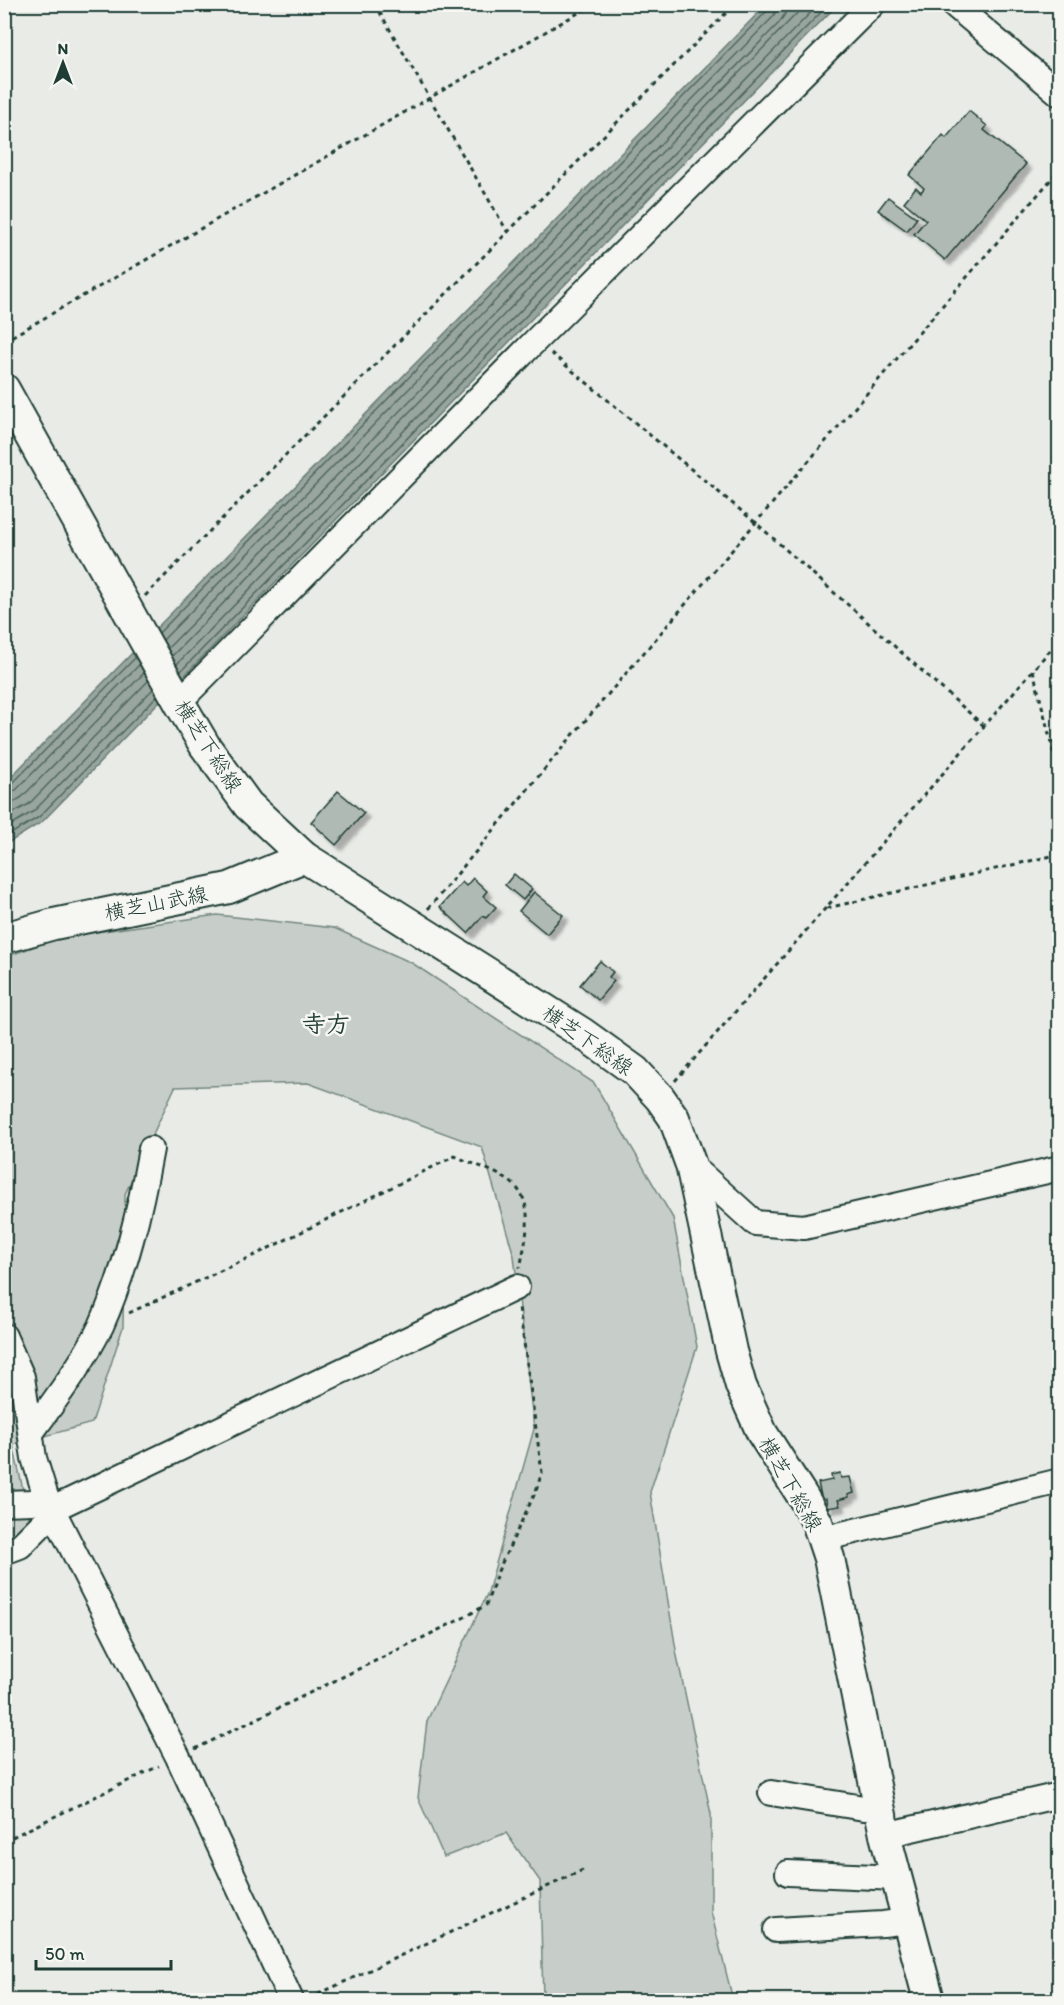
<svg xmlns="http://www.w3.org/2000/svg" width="1064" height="2005" font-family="Itim,'Klee One',sans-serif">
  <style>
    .green { fill: #c7cec9; stroke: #73867e; stroke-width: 1.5 }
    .water { fill: #99a6a0; stroke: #687c75; stroke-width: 1.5 }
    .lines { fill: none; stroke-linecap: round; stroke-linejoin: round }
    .shore { stroke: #50675f; stroke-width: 1.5 }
    .building { fill: #b0bab5; stroke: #1f3d34; stroke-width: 1.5; filter: url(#shadow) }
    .minor-casing { stroke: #1f3d34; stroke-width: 28 }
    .major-casing { stroke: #1f3d34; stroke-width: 34 }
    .path { stroke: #1f3d34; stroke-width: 3; stroke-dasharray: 4.5 4.5; stroke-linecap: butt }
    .minor { stroke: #f6f6f2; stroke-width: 24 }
    .major { stroke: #f6f6f2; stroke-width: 30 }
    .labels { text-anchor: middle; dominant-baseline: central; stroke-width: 5; stroke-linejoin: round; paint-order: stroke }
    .street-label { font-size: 21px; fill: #1f3d34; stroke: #f6f6f2 }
    .quarter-label { font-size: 24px; font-weight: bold; fill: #1f3d34; stroke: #f6f6f2 }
  </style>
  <defs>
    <filter id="shadow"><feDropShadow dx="5.5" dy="5.5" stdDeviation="1.5" flood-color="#0004"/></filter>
  </defs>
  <rect width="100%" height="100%" fill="#e9ebe7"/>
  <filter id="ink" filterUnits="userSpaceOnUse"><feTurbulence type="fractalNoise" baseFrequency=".0167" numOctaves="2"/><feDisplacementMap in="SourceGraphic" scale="12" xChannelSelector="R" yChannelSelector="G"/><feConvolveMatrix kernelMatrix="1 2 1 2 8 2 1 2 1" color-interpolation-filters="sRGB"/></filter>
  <g filter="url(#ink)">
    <path class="green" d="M217 915 334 928 412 963 594 1083 673 1218 697 1347 650 1492 677 1656 711 1814V1912L733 2000H543L540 1881 506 1833 444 1857 418 1798 427 1721 488 1592 534 1429 514 1256 482 1147 308 1083 175 1087 125 1194 123 1327 92 1423 13 1445 34 1539 5 1551V957L61 937Z"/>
    <path class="water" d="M766 5H837L42 822 5 845V783Z"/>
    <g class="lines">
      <g class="shore">
        <path d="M159 633 767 11 769 4"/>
        <path d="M163 640 773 17 776 11 777 4"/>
        <path d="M168 648 779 23 785 14 786 4"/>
        <path d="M172 656 806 4"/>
        <path d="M177 664 819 4"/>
        <path d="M181 671 829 4"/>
        <path d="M4 787 11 785 135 658"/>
        <path d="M4 794 16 790 139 665"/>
        <path d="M4 803 14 802 22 797 144 673"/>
        <path d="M4 818 29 804 148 681"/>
        <path d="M4 829 34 811 153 689"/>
        <path d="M4 838 39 817 157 696"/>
      </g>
    </g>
    <g class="building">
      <path d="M969 111 987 126 984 130 1026 164 945 260 914 234 926 220 904 202 916 187 921 192 924 188 909 175 943 135 946 138Z"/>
      <path d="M888 197 917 218 907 231 878 210Z"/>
      <path d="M338 791 364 813 336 845 311 822Z"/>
      <path d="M514 874 532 889 523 900 505 885Z"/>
      <path d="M473 878 487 891 483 896 496 907 486 918 483 916 468 933 440 907 462 882 466 886Z"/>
      <path d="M534 892 563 915 547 934 519 911Z"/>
      <path d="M600 961 613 972 609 977 614 981 598 1000 580 985Z"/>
      <path d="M840 1473 841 1478 850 1477 854 1493 848 1495 849 1497 838 1500 840 1506 827 1508 826 1499 822 1500 818 1483 832 1480 831 1475Z"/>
    </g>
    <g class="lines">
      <defs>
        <g id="minor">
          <path d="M953 4 1060 94"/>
          <path d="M179 702 536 340 873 4"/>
          <path d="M691 1165 755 1223 804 1227 1060 1168"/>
          <path d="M4 1336 22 1377 34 1458 46 1497 178 1757 291 2000"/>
          <path d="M31 1433C55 1400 83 1363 101 1326 126 1270 140 1209 151 1149"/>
          <path d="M4 1503 32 1502 46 1497"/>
          <path d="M822 1539 1060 1481"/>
          <path d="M4 1552 20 1546 61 1505 517 1287"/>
          <path d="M771 1793 864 1808 879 1806"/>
          <path d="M885 1835 1060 1795"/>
          <path d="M788 1873 896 1878"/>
          <path d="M776 1930 883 1924 908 1921"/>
        </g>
        <g id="major">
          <path d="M4 389 179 702 205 746 248 805 304 857 582 1033 635 1071 660 1098 674 1118 691 1165 731 1351 741 1386 762 1433 803 1497 817 1522 829 1558 885 1835 929 2000"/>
          <path d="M4 938 54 924 229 888 304 857"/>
        </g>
      </defs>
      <use href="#minor" class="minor-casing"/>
      <use href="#major" class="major-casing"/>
      <g class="path">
        <path d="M375 4 507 231"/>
        <path d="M4 341 594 4"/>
        <path d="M551 353 756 523 984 726"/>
        <path d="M145 596 735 4"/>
        <path d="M1033 670 1060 778"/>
        <path d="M827 908 1060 854"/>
        <path d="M428 909 573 735 1060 169"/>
        <path d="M675 1081 1060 639"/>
        <path d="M129 1313 257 1254 455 1156C472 1164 491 1169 506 1179 538 1198 526 1238 520 1268"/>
        <path d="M195 1749 465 1617 486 1605 498 1571 536 1491 542 1472 519 1307"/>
        <path d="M4 1841 159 1766"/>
        <path d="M310 1998 585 1869"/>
      </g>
      <use href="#minor" class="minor"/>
      <use href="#major" class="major"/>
    </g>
  </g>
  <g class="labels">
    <g class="street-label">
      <text transform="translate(209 746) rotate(57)">横芝下総線</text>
      <text transform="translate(156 903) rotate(-11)">横芝山武線</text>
      <text transform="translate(588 1040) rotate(35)">横芝下総線</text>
      <text transform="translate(791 1484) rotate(60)">横芝下総線</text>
    </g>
    <g class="quarter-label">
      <text x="326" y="1023">寺方</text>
    </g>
  </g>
  <rect width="1064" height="2005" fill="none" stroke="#f6f6f2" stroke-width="24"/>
  <rect x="12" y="12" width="1040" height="1981" fill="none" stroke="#1f3d34" stroke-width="2" filter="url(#ink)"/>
  <g transform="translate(63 63)" stroke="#f6f6f2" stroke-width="4.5" paint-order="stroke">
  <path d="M0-4.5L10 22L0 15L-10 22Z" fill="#1f3d34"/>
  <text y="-9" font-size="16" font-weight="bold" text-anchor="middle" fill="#1f3d34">N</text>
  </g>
  <path d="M36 1960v9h135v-9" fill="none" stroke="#1f3d34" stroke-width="3"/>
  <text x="45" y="1960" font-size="18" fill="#1f3d34" stroke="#f6f6f2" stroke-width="4.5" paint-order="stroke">50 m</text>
</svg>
